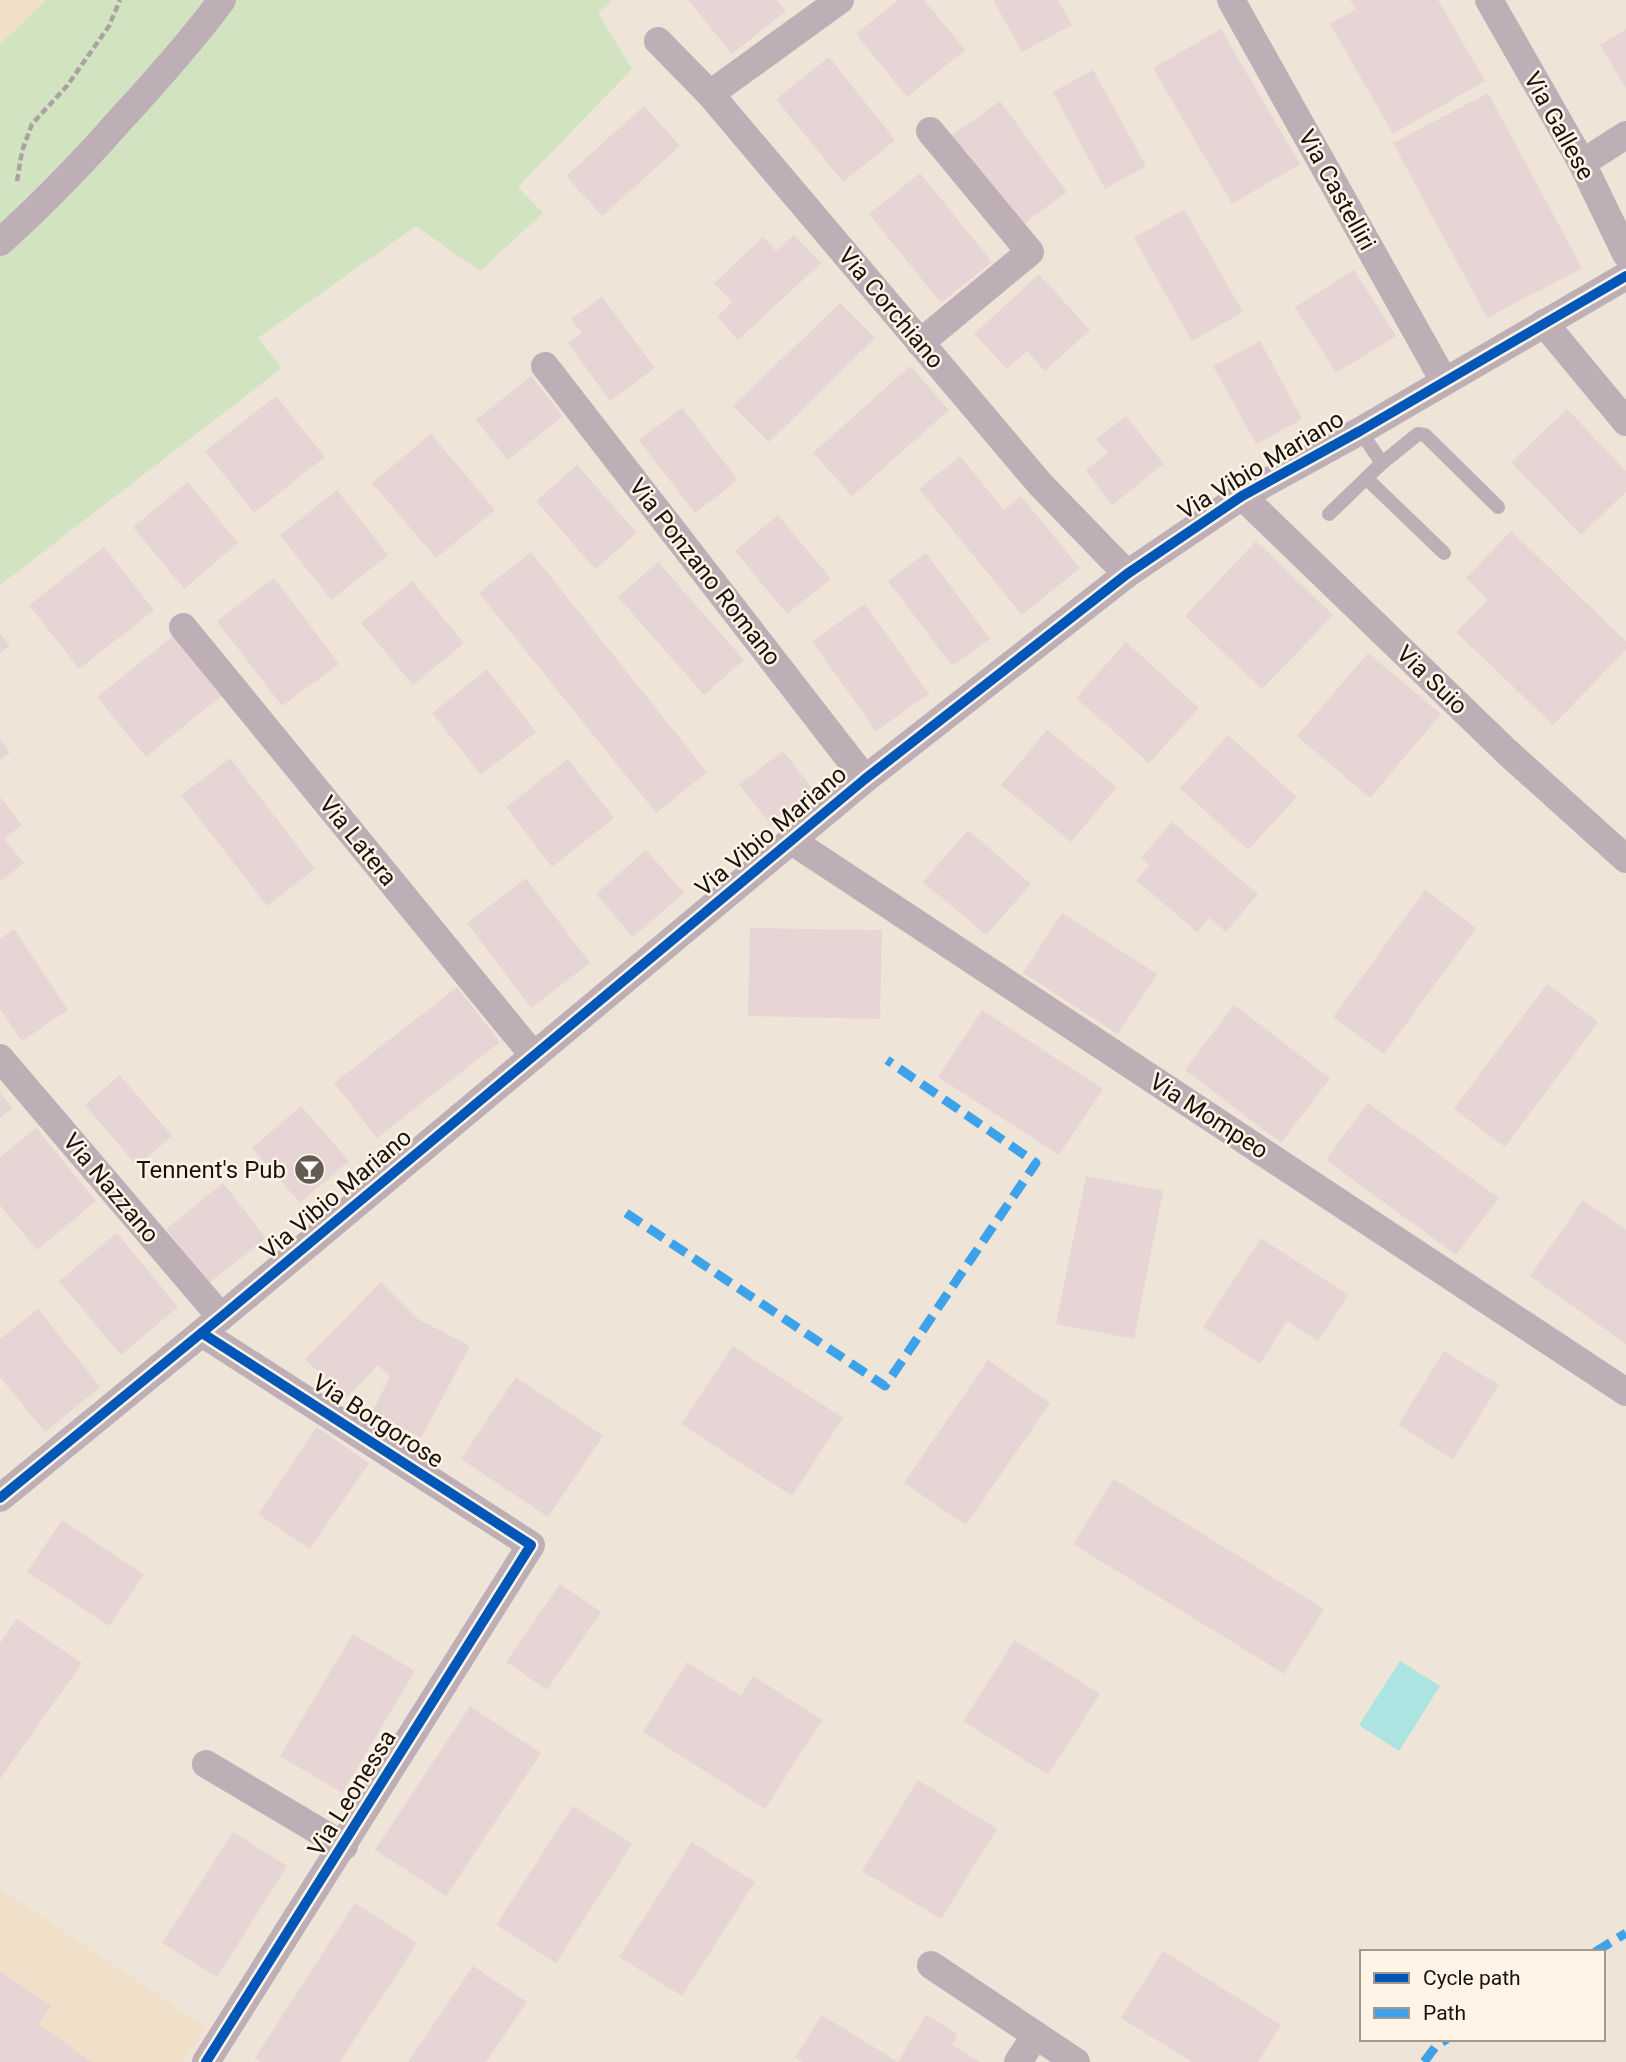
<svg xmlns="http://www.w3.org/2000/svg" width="1626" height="2062" font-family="Roboto,sans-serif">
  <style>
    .built { fill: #f0e0ca }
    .green { fill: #d1e3c1 }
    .water { fill: #abe4e0 }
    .building { fill: #e6d5d4 }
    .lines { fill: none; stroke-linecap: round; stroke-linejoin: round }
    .path { stroke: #aca2a2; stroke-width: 4.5; stroke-dasharray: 7 3.5; stroke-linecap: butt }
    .service { stroke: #beafb6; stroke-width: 14 }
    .minor { stroke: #beafb6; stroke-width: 28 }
    .quiet { stroke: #3da2e9; stroke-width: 9; stroke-dasharray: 18 9; stroke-linecap: butt }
    .cycleway-casing { stroke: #fff4e7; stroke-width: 15 }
    .cycleway { stroke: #0057b8; stroke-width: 10 }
    .labels { text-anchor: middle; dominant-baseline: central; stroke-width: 5; stroke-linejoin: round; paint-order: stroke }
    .street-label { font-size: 24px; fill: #19130b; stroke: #fff4e7 }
    .poi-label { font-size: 24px; fill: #19130b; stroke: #fff4e7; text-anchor: end }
  </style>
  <rect width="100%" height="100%" fill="#eee5d8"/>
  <g class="built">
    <path d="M0 0H47L0 44Z"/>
    <path d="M0 1889 206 2027 182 2062H0Z"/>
  </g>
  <path class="green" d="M47 0H612L598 13 632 69 518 187 543 213 480 271 416 226 258 338 282 368 0 585V44Z"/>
  <path class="water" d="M1400 1661 1440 1686 1399 1751 1359 1725Z"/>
  <g class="building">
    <path d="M688 0H777L786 11 732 54Z"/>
    <path d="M898 0H924L965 50 907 97 856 34Z"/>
    <path d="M993 0H1058L1072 25 1022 52Z"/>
    <path d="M1350 0H1438L1485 81 1393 134 1330 24 1356 9Z"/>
    <path d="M1221 29 1300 164 1232 204 1153 68Z"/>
    <path d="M1626 29V88L1600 45Z"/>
    <path d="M829 57 895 140 843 182 776 99Z"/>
    <path d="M1093 70 1146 166 1105 189 1053 92Z"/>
    <path d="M1488 93 1582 268 1487 318 1393 143Z"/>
    <path d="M1000 101 1067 192 1015 230 948 138Z"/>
    <path d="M644 106 680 146 602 216 566 176Z"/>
    <path d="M920 173 992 262 941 303 869 214Z"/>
    <path d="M1184 209 1243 312 1192 341 1134 238Z"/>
    <path d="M794 235 821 263 738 340 717 317 732 302 714 283 763 237 776 251Z"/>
    <path d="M1354 270 1396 336 1336 373 1295 307Z"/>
    <path d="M1039 274 1090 330 1045 371 1027 351 1007 369 974 334Z"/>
    <path d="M602 297 655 368 610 401 568 343 582 333 571 319Z"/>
    <path d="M840 303 875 338 769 442 733 406Z"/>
    <path d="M1260 341 1302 419 1256 444 1213 366Z"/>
    <path d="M910 366 949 410 852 496 813 453Z"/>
    <path d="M531 376 563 416 508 460 476 420Z"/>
    <path d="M276 396 325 457 254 513 205 451Z"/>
    <path d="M682 408 738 480 695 513 639 440Z"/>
    <path d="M1567 409 1626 471V492L1581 535 1511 462Z"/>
    <path d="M1126 416 1164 464 1112 505 1086 470 1108 453 1096 439Z"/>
    <path d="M431 434 495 510 436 558 372 483Z"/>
    <path d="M960 456 1004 510 1021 496 1080 568 1022 615 919 489Z"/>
    <path d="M577 465 637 533 595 569 536 501Z"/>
    <path d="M188 482 238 543 184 589 133 527Z"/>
    <path d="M337 490 388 555 331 600 280 535Z"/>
    <path d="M778 515 831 579 787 614 735 551Z"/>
    <path d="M1511 531 1626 641V650L1553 725 1456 632 1488 600 1466 578Z"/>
    <path d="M1256 541 1333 615 1262 689 1185 616Z"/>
    <path d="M104 547 154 610 79 669 29 605Z"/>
    <path d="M531 552 707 772 656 813 479 593Z"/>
    <path d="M926 553 990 639 952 666 888 581Z"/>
    <path d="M658 562 744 660 704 695 618 597Z"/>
    <path d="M274 578 339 664 282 706 217 621Z"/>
    <path d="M412 581 464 643 413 685 361 623Z"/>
    <path d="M865 604 929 694 876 731 812 641Z"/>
    <path d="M0 633 10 646 0 653Z"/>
    <path d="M173 636 221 696 146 757 97 697Z"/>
    <path d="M1126 642 1199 708 1149 763 1076 698Z"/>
    <path d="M1368 653 1441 714 1370 798 1297 736Z"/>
    <path d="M487 669 536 732 481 775 432 713Z"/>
    <path d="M1047 730 1117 787 1071 842 1001 785Z"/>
    <path d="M1228 735 1297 797 1248 850 1180 788Z"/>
    <path d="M0 739 10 753 0 760Z"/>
    <path d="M783 751 815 792 771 825 739 784Z"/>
    <path d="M230 758 315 869 267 906 181 795Z"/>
    <path d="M568 759 614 818 552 867 506 807Z"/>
    <path d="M0 797 22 825 4 839 24 863 0 882Z"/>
    <path d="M1172 822 1258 894 1226 932 1209 918 1197 932 1136 880 1149 865 1141 858Z"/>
    <path d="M968 830 1031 884 986 935 923 882Z"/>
    <path d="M646 850 684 893 633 937 596 894Z"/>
    <path d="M526 878 590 963 531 1008 467 923Z"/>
    <path d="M1425 890 1476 928 1384 1054 1333 1017Z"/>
    <path d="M1062 913 1157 974 1118 1034 1023 973Z"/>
    <path d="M750 928 882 930 880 1019 748 1016Z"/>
    <path d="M14 929 68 1010 22 1041 0 1009V939Z"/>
    <path d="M1547 984 1598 1022 1505 1147 1454 1109Z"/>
    <path d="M457 987 500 1042 377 1138 334 1083Z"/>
    <path d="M1234 1005 1330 1078 1281 1143 1185 1070Z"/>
    <path d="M982 1010 1103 1089 1059 1155 938 1077Z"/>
    <path d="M120 1075 172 1136 137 1166 85 1105Z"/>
    <path d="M0 1092 12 1108 0 1118Z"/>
    <path d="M1368 1103 1499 1198 1456 1255 1326 1160Z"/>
    <path d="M301 1106 349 1161 300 1203 252 1148Z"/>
    <path d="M36 1128 96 1201 37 1250 0 1205V1157Z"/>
    <path d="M1086 1176 1163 1191 1134 1339 1056 1324Z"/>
    <path d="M223 1183 266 1238 209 1283 166 1229Z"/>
    <path d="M1583 1200 1626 1230V1344L1530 1276Z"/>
    <path d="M117 1233 178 1307 121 1355 59 1281Z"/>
    <path d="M1261 1238 1348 1295 1318 1341 1287 1321 1260 1364 1203 1327Z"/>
    <path d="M381 1282 418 1319 470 1346 421 1438 372 1412 390 1377 378 1365 346 1398 305 1359Z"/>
    <path d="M38 1309 100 1387 45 1432 0 1377V1339Z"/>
    <path d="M733 1346 843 1418 792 1496 681 1424Z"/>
    <path d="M1444 1351 1499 1385 1453 1459 1398 1425Z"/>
    <path d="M988 1360 1050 1403 966 1525 904 1483Z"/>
    <path d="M516 1377 603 1436 548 1517 461 1459Z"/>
    <path d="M317 1427 369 1463 310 1549 258 1514Z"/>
    <path d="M1114 1479 1324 1609 1284 1674 1073 1544Z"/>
    <path d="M62 1520 144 1575 109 1626 27 1572Z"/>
    <path d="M560 1584 601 1612 547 1690 506 1662Z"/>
    <path d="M17 1619 82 1663 0 1779V1643Z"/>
    <path d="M353 1634 415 1671 342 1793 280 1756Z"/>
    <path d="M1015 1640 1100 1694 1048 1775 963 1721Z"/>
    <path d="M687 1662 741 1696 753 1676 822 1720 765 1809 643 1732Z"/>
    <path d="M470 1706 541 1753 446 1896 375 1850Z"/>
    <path d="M918 1780 997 1829 941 1919 862 1871Z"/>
    <path d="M573 1806 632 1844 556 1963 496 1925Z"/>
    <path d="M233 1832 287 1866 217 1977 162 1943Z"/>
    <path d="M692 1842 755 1882 682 1996 619 1957Z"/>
    <path d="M355 1903 417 1943 340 2062H261L255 2058Z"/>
    <path d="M1163 1951 1281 2025 1258 2062H1192L1121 2018Z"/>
    <path d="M473 1966 527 2002 486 2062H408Z"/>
    <path d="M0 1971 51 2006 38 2024 92 2062H0Z"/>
    <path d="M822 2015 898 2062 926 2015 958 2034 952 2045 980 2062H803L795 2057Z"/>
  </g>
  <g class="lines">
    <path class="path" d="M17 181 22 151 32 124 67 86 109 26 120 0"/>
    <g class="service">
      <path d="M1360 431 1382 463"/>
      <path d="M1366 478 1444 553"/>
      <path d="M1329 514 1382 463 1418 434 1425 435 1498 507"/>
    </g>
    <g class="minor">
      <path d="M1231 0 1444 381"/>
      <path d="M1489 0 1582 163 1626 254"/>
      <path d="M658 41 710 94 1040 484 1127 574"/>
      <path d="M710 94 840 0"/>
      <path d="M1582 163 1626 135"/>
      <path d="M0 242C43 204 83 162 121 119 156 81 191 42 222 0"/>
      <path d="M1544 323 1626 422"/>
      <path d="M920 343 1030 252 930 131"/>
      <path d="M545 366 865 779"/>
      <path d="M1242 496 1507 752 1626 859"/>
      <path d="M183 627 534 1056"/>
      <path d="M792 841 1626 1392"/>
      <path d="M0 1058 221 1317"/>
      <path d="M202 1333 531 1545 206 2062"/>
      <path d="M0 1498 221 1317 865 779 1127 574 1242 496 1360 431 1626 276"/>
      <path d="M206 1764 344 1846"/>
      <path d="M931 1965 1076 2062"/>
      <path d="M1018 2062 1035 2036"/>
    </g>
    <g class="quiet">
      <path d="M626 1213 885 1386 1036 1163 887 1060"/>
      <path d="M1595 1952 1626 1933"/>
      <path d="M1424 2062 1436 2046 1447 2039"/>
    </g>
    <defs>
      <g id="cycleway">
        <path d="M202 1333 531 1545 206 2062"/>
        <path d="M0 1498 221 1317 865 779 1127 574 1242 496 1360 431 1626 276"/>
      </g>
    </defs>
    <use href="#cycleway" class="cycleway-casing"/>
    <use href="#cycleway" class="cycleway"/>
  </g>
  <defs>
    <symbol id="bar-disc" viewBox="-11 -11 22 22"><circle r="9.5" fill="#645c53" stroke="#fff4e7"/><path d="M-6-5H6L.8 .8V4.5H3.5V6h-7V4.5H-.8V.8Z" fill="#fff"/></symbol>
  </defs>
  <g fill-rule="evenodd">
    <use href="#bar-disc" x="292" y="1152" width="35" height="35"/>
  </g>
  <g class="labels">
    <g class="street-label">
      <text transform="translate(1559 126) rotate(61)">Via Gallese</text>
      <text transform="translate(1337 190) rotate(61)">Via Castelliri</text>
      <text transform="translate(891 308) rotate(50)">Via Corchiano</text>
      <text transform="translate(1261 465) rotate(-31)">Via Vibio Mariano</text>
      <text transform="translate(705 572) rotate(52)">Via Ponzano Romano</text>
      <text transform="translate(1432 680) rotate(44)">Via Suio</text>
      <text transform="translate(771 831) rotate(-40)">Via Vibio Mariano</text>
      <text transform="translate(358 841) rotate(51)">Via Latera</text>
      <text transform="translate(1209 1116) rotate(33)">Via Mompeo</text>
      <text transform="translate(111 1188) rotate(50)">Via Nazzano</text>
      <text transform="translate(336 1194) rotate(-40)">Via Vibio Mariano</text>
      <text transform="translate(378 1421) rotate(33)">Via Borgorose</text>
      <text transform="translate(352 1793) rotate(-58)">Via Leonessa</text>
    </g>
    <g class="poi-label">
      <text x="286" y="1170">Tennent's Pub</text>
    </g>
  </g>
  <rect x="1360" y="1950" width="245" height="91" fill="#fff4e7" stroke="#a39a8f" stroke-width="2"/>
  <rect x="1374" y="1973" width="35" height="10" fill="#0057b8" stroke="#a39a8f" stroke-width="2"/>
  <text x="1423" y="1985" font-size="21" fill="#19130b">Cycle path</text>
  <rect x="1374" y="2008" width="35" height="10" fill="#3da2e9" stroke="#a39a8f" stroke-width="2"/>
  <text x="1423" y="2020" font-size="21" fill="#19130b">Path</text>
</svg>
